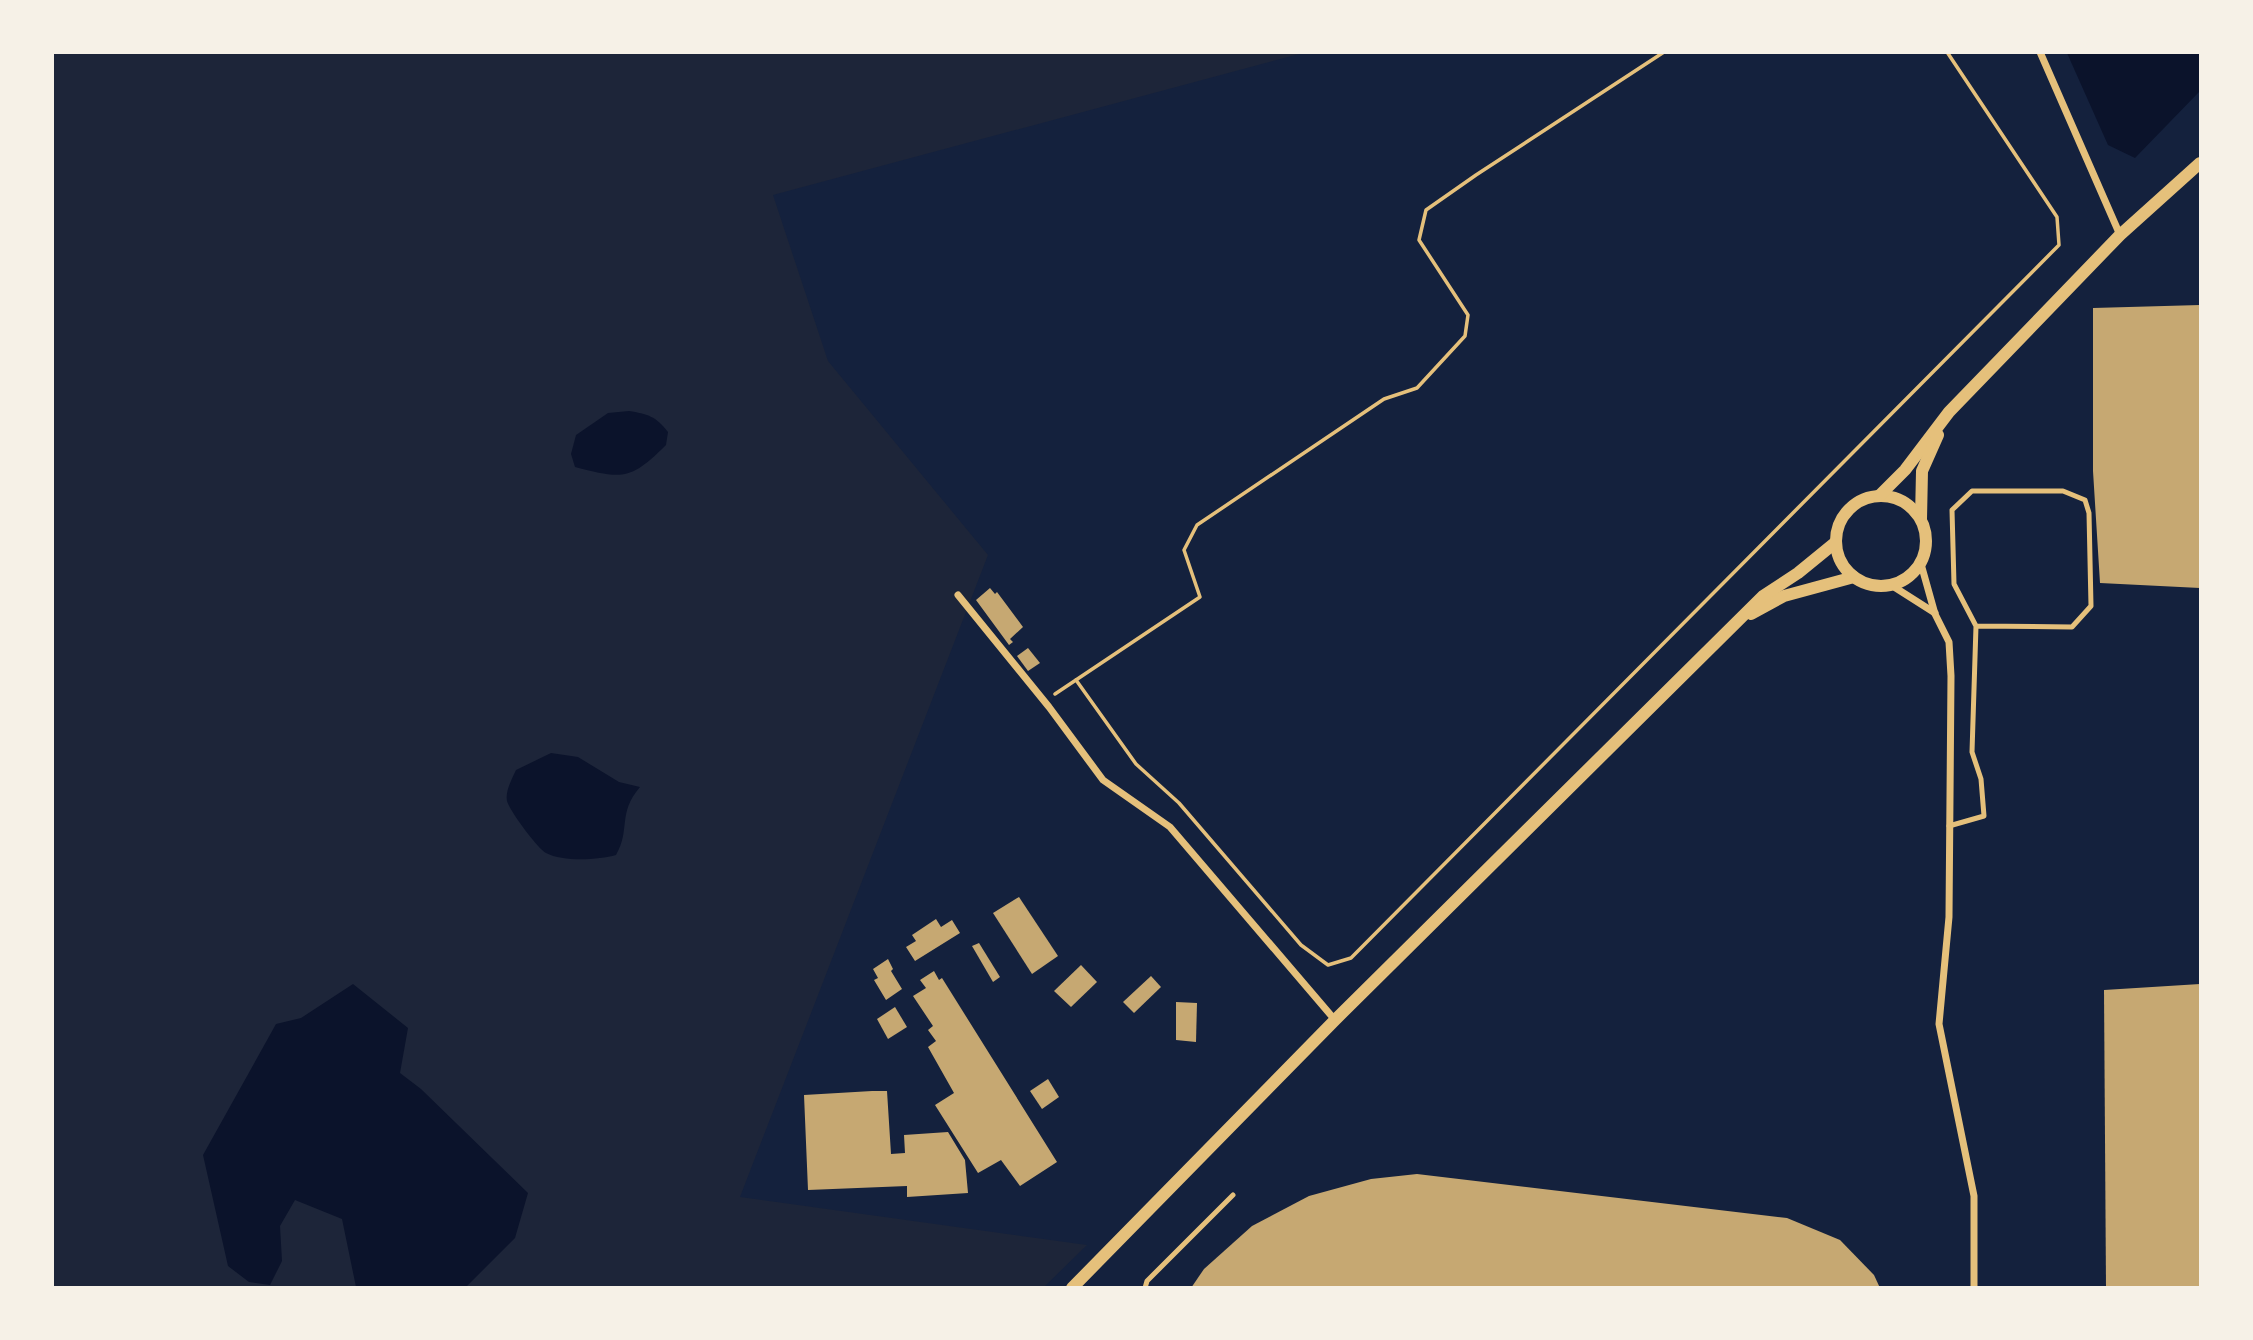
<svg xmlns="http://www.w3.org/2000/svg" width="2253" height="1340" font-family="Commissioner,sans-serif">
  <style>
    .green { fill: #1d2539 }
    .water { fill: #0b132b }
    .building { fill: #c6a872 }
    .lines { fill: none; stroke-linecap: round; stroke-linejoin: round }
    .path { stroke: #e5c07b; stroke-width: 3.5 }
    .service { stroke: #e5c07b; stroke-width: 5 }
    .minor { stroke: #e5c07b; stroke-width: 7 }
    .tertiary { stroke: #e5c07b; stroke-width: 12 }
  </style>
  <rect width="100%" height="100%" fill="#14213d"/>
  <path class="green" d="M52 53H1303L773 195 828 361 988 555 740 1197 1087 1245 1044 1287H53Z"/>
  <g class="water">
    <path d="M2067 53H2200V91L2135 158 2108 145Z"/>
    <path d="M629 411C647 414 656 416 668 432L666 445C630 481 622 479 575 467L571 454 576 435 608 413Z"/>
    <path d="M551 753 578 757 619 782 640 787C617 814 631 829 616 855 598 860 563 862 546 853 538 849 509 810 507 801 505 791 512 779 516 770Z"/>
    <path d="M353 984 408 1028 400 1073 421 1089 528 1193 515 1238 466 1287H356L342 1219 295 1200 280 1226 282 1261 270 1285 249 1282 228 1266 203 1155 276 1024 301 1018Z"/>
  </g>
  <g class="building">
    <path d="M2200 305V588L2100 583 2093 471V308Z"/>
    <path d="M990 588 995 594 997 592 1023 627 1010 639 1013 642 1009 645 976 600Z"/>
    <path d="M1028 648 1040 663 1028 671 1017 656Z"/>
    <path d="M1019 897 1058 956 1032 974 993 913Z"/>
    <path d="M936 919 941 927 952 920 960 933 915 961 906 947 916 941 912 935Z"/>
    <path d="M979 943 1000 977 993 982 972 946Z"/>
    <path d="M888 959 893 969 891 971 902 989 886 1000 874 980 878 978 873 969Z"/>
    <path d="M1081 965 1097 982 1071 1007 1054 991Z"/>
    <path d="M934 971 939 980 942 978 1057 1162 1020 1186 1001 1160 978 1173 935 1105 954 1093 928 1047 936 1041 928 1030 933 1026 913 996 926 988 920 980Z"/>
    <path d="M1151 976 1161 987 1134 1013 1123 1002Z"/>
    <path d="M2200 984V1288H2106L2104 990Z"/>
    <path d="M1176 1002 1197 1003 1196 1042 1176 1040Z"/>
    <path d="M895 1007 907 1027 888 1039 877 1019Z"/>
    <path d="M1048 1079 1059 1097 1042 1109 1030 1091Z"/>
    <path d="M872 1091H887L891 1154 905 1153 904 1135 948 1132 965 1160 968 1193 907 1197V1186L808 1190 804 1095Z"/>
    <path d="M1417 1174 1787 1218 1840 1240 1874 1275 1880 1288H1191L1204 1269 1252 1226 1309 1196 1371 1179Z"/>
  </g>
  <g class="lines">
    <g class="path">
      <path d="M1076 680 1136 764 1179 803 1301 945 1328 965 1351 958 2059 245 2057 217 1947 52"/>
      <path d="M1055 694 1200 597 1184 550 1197 525 1384 399 1417 388 1465 336 1468 315 1419 240 1426 210 1476 175 1664 52"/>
    </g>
    <g class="service">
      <path d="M1949 826 1984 816 1981 779 1972 752 1976 626 2072 627 2091 606 2089 513 2085 500 2063 491H1972L1952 510 1954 584 1976 626"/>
      <path d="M1145 1288 1147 1281 1233 1195"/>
    </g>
    <g class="minor">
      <path d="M2040 52 2120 235"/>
      <path d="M1921 564 1935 614 1949 642 1951 676 1949 917 1939 1024 1974 1196V1288"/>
      <path d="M1891 585 1935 613"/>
      <path d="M958 595 1049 707 1103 780 1170 827 1335 1020"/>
    </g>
    <g class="tertiary">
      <circle cx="1881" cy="541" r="45"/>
      <path d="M1879 496 1905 470 1949 412 2120 235 2200 163"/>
      <path d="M1921 519 1922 471 1938 435"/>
      <path d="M1751 614 1784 596 1854 577"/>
      <path d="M1072 1288 1335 1020 1763 596 1798 573 1836 542"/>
    </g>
  </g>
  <rect width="2253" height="1340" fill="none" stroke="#f6f1e7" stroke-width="108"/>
</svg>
